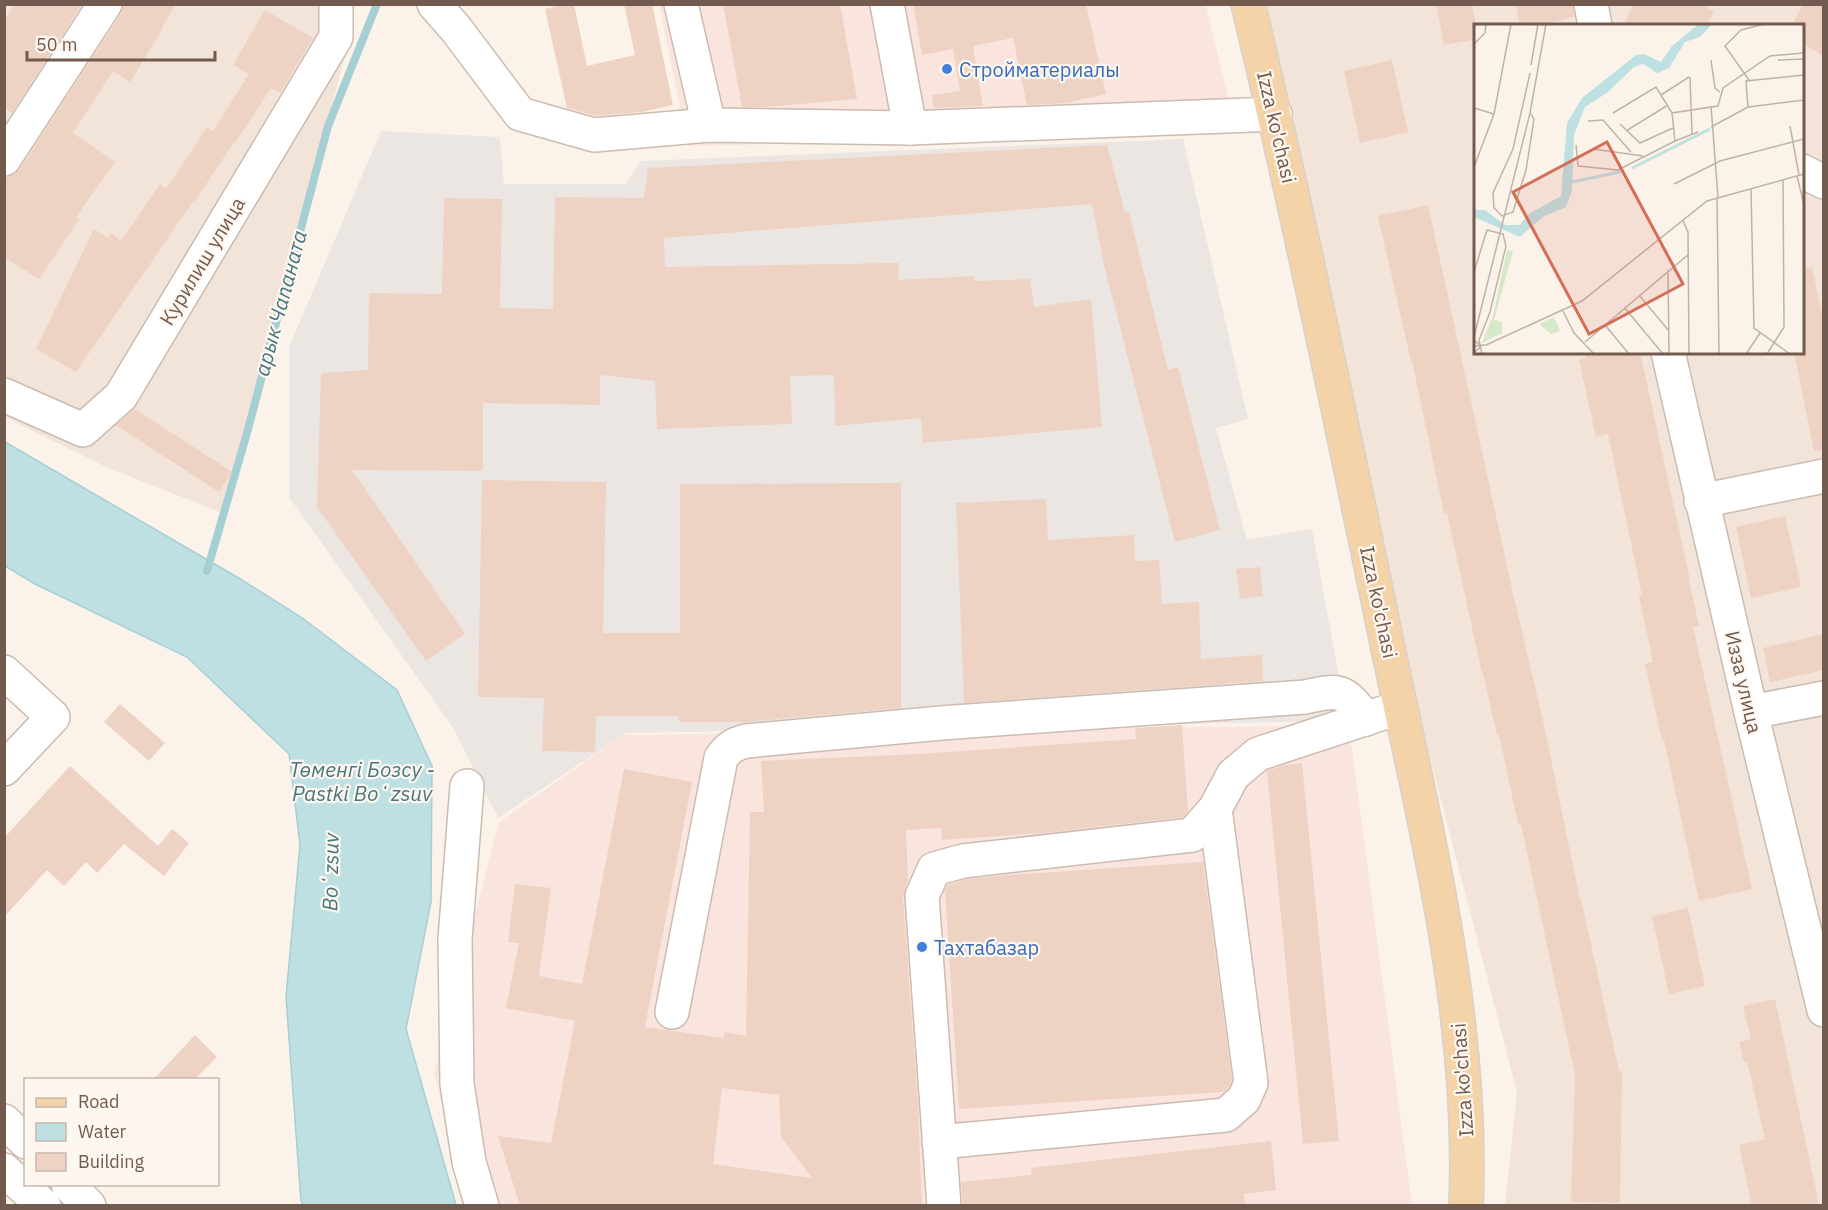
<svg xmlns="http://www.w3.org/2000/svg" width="1828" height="1210" font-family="'IBM Plex Sans',sans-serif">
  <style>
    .residential { fill: #f2e4d8; fill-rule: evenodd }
    .commercial { fill: #fae5de }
    .industrial { fill: #ece6e2 }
    .water { fill: #bfe0e3; stroke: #a6cfd4; stroke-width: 1.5 }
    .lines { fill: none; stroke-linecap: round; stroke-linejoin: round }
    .stream { stroke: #a6cfd4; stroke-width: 8 }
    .building { fill: #eed2c3; fill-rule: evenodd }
    .minor-casing { stroke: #ccbbaf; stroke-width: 36 }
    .major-casing { stroke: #d8d1cd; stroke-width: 36 }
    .minor { stroke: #fff; stroke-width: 33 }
    .major { stroke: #f3d3a7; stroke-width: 33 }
    .shop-dot { fill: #3f7fe0; stroke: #fef7ef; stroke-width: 2 }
    .labels { text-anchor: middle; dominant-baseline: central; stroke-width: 4.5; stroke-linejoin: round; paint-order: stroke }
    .shop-label { font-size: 20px; fill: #366cbe; stroke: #fef7ef; text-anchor: start }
    .street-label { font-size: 20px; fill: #735a4e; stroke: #fef7ef }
    .water-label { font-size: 21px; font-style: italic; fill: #47777e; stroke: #fef7ef }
    .inset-river { fill: none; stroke: #bfe0e3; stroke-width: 3 }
    .inset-road { fill: none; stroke: #c1b1a6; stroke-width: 1.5 }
    .view { fill: #d56e58; fill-opacity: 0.15; stroke: #d56e58; stroke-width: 3 }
    .inset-edge { fill: none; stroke: #735a4e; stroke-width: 3 }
  </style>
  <rect width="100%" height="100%" fill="#fbf3e9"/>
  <g class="residential">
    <path d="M4 5H350L348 45 234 469 220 512 106 467 5 417Z"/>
    <path d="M1234 5H1823V1205H1505L1517 1092ZM1476 26H1802V352H1476Z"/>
  </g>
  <g class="commercial">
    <path d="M659 5H1206L1237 134 688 146Z"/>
    <path d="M1349 725 1412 1205H467L434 1073 499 822 623 735Z"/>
  </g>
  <path class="industrial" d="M381 131 500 137 504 184H626L641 161 1183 139 1248 419 1216 428 1247 540 1312 529 1347 721 626 733 498 818 454 729 289 497V347Z"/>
  <path class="water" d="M5 442 237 577 301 617 397 690 432 766 431 902 406 1029 456 1205H303L301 1201 286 997 300 845 289 754 187 657 35 584 5 566Z"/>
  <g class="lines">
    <path class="stream" d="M207 571 247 433 328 126 377 4"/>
  </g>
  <g class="building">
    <path d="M15 4H82L12 113 4 108V21Z"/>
    <path d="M124 4H176L162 27 163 28 130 82 113 71 73 133 115 162 76 217 79 219 39 279 4 257V177L13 175 20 169 121 14Z"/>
    <path d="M565 4H574L587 66 635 55 624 4H652L673 105 642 112 596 116 567 108 545 9Z"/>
    <path d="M723 4H840L857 99 766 107H742Z"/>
    <path d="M913 4H1086L1106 94 1066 103 1027 105 1013 38 973 46 983 106 934 108 932 95 960 91 953 49 922 55Z"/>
    <path d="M1436 4H1472L1476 26V39L1444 45Z"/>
    <path d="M1516 4H1573L1574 17 1537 26H1520Z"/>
    <path d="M1634 4H1701L1714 12 1707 26H1623Z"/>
    <path d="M1803 4H1824V56L1803 44V26H1792Z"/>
    <path d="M265 10 313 38 280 93 271 88 235 143 234 142 195 201 194 200 76 372 36 349 94 229 108 238 111 233 121 241 160 184 166 189 207 127 213 131 249 74 233 65Z"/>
    <path d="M1392 60 1408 132 1360 143 1344 71Z"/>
    <path d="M1107 145 1125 212H1129L1168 370 1178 367 1220 530 1175 542 1104 265 1092 204 664 238 665 267 899 263 898 280 974 276V281L1030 279 1034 307 1091 299 1102 427 923 443 921 418 835 426 834 375 790 376 792 424 657 429 655 381 600 375V405L483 403V471L352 470 465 634 426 661 317 507 321 373 368 370 369 293 442 294 444 198 502 199 500 308 553 309 555 197 644 198 648 168Z"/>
    <path d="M1428 205 1512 589 1544 725 1580 900 1581 899 1619 1071H1622L1620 1203 1571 1202 1575 1075 1521 824H1518L1499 734 1497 735 1483 673H1482L1447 513H1444L1412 361H1411L1378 216Z"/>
    <path d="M1812 267 1824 324V450L1814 451 1794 352H1803V268Z"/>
    <path d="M1585 352H1640L1690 580H1689L1699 626 1693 627 1752 889 1699 901 1664 739 1662 740 1645 664 1653 662 1639 596 1642 595 1608 434 1596 437 1579 360 1586 358Z"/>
    <path d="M135 409 232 472 219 492 116 425Z"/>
    <path d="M482 480 606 482 603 633H680V484L901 483V708L746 722H679V716H596L595 752 542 751 544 698 478 697Z"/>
    <path d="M1046 499 1048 540 1134 535 1135 561 1159 560 1162 604 1199 602 1201 659 1262 655 1263 681 964 703 956 503Z"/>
    <path d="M1785 516 1801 587 1751 598 1736 527Z"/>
    <path d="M1260 567 1263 596 1240 599 1236 569Z"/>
    <path d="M1824 634V670L1770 682 1763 648Z"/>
    <path d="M120 704 165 743 149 761 104 722Z"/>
    <path d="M1182 725 1188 811 1183 817 1043 833 942 840 941 828 906 830 908 880 903 897 918 1105 922 1206H520L498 1136 551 1143 575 1021 506 1008 519 943 508 942 515 884 551 888 539 976 582 984 624 769 692 782 645 1027 723 1038 725 1032 746 1036 750 812H764L761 761 919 754 1136 739 1135 728ZM722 1088 779 1095 781 1137 812 1178 713 1164Z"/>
    <path d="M1302 763 1339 1141 1303 1144 1267 771 1285 765Z"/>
    <path d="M70 766 158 846 172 829 189 843 164 876 124 844 97 873 86 862 64 886 47 870 4 917V838Z"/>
    <path d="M1203 862 1232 1080 1228 1088 1224 1092 959 1109 945 890 948 885 967 879 1009 875Z"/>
    <path d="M1688 908 1705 986 1669 994 1652 916Z"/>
    <path d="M1775 999 1817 1195 1818 1206H1752L1739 1145 1765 1139 1747 1061 1744 1062 1739 1042 1751 1039 1743 1006Z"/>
    <path d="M195 1035 217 1057 194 1080H153Z"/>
    <path d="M1271 1141 1276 1190 1244 1194 1245 1206H963L961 1182 1032 1175 1031 1168Z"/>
  </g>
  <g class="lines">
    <defs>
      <g id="minor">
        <path d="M434 4 456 29 520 114 594 135 709 125 910 128 1275 114"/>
        <path d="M681 4 709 125"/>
        <path d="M887 4 910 128"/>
        <path d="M1591 4 1595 26"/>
        <path d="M4 159 105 4"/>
        <path d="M1802 171 1824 182"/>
        <path d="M1668 352 1751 712 1824 1010"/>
        <path d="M4 395 83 430 121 396 336 37V4"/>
        <path d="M1701 501 1824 476"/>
        <path d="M4 672 53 717 4 769"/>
        <path d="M1751 712 1824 698"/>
        <path d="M467 786 455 939 457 1084 469 1162 482 1206"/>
        <path d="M672 1012 721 758C728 748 734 744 746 741L941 723 1305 697C1341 689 1343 689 1366 719"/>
        <path d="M4 1121 26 1142"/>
        <path d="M939 1142 1226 1115 1244 1099 1251 1083 1215 809"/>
        <path d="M4 1170 44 1206"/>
        <path d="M68 1184 89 1206"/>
        <path d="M944 1206 922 896 934 869 963 861 1192 835 1215 809 1233 775 1258 754 1386 712"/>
      </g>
      <path id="major" d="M1248 4C1300 220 1344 436 1389 653 1427 835 1474 1019 1466 1206"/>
    </defs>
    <use href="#minor" class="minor-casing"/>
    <use href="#major" class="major-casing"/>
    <use href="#minor" class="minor"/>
    <use href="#major" class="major"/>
  </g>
  <g class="shop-dot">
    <circle cx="947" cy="69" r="6"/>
    <circle cx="922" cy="947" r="6"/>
  </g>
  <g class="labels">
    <g class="shop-label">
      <text x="959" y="69">Стройматериалы</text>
      <text x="934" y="947">Тахтабазар</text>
    </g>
    <g class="street-label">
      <text transform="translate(1277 127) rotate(77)">Izza ko'chasi</text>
      <text transform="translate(202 261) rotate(-59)">Курилиш улица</text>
      <text transform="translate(1379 602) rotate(78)">Izza ko'chasi</text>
      <text transform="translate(1744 682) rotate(77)">Изза улица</text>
      <text transform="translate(1462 1080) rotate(-94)">Izza ko'chasi</text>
    </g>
    <g class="water-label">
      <text transform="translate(280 303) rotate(-75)">арык Чапаната</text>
      <text x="362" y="769">Төменгі Бозсу -<tspan x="362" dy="24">Pastki Boʻzsuv</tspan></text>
      <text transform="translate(330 872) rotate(-89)">Boʻzsuv</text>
    </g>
  </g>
  <g transform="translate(1474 24)">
    <rect width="330" height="330" fill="#fbf3e9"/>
    <path d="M33 226 39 227 20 296 28 298V309L8 319 19 292ZM80 293 86 307 77 310 65 300Z" fill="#d6e8c8"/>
    <path d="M225 0H238L226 13 211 18 195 44 183 49 169 40 160 43 134 68 111 83 100 111 98 167 92 183 70 192 46 213 0 193V186H11L31 201H46L53 191 87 172 93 99 108 74 162 31 170 30 187 38 198 22Z" fill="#bfe0e3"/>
    <path class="inset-river" d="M158 144 236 105M98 158 150 147"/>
    <path class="inset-road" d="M0 20 11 9 12 0M237 36 241 64 246 68M304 36 330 35M57 41 64 0M56 49 39 125 19 169 20 184 28 192 39 188 52 146 60 95 57 90M216 53 218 110M275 56 251 22 267 6 290 0M187 71 215 53M237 82 244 173M274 83 272 57 330 51M0 84 20 90M139 89 182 63 198 89M114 97 129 96 157 128M146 100 166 119 199 104M316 102 325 151M237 103 274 83 330 76M152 107 194 81M201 117 224 108M102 121 104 142 144 146 201 117 198 89 244 82 249 64 296 32 330 29M119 125 169 132M0 143 20 90 37 0M323 152 330 181M200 160 246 137 330 115M277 165 280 304 316 330M243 174 245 330M209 197 214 208 215 330M194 246 195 330M0 248 13 206 29 210 32 222 16 288 5 316 8 330M165 271 195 307M150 283 189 330M89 287 100 309 120 330M131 301 155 330M0 313 56 89 72 0M0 316 7 322 0 329M111 318 215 230M0 322 12 321 108 277 233 177 330 150M272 330 286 309M293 330 310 303 309 156"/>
    <path class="view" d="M133 118 209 260 115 310 39 168Z"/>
    <rect width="330" height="330" class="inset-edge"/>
  </g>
  <rect width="1828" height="1210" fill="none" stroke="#735a4e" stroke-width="12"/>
  <rect x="24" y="1078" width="195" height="108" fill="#fef7ef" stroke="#c6b8af" stroke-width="1.5"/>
  <rect x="36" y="1098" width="30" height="9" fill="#f3d3a7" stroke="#c6b8af" stroke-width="1.5"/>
  <text x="78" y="1108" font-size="18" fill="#735a4e">Road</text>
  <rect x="36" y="1123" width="30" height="18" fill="#bfe0e3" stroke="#c6b8af" stroke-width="1.5"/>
  <text x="78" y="1138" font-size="18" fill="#735a4e">Water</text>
  <rect x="36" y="1153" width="30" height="18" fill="#eed2c3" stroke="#c6b8af" stroke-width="1.5"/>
  <text x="78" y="1168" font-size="18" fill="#735a4e">Building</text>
  <path d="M27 51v9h188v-9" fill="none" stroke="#735a4e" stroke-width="3"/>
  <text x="36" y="51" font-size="18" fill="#735a4e" stroke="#fef7ef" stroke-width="4.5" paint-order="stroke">50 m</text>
</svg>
